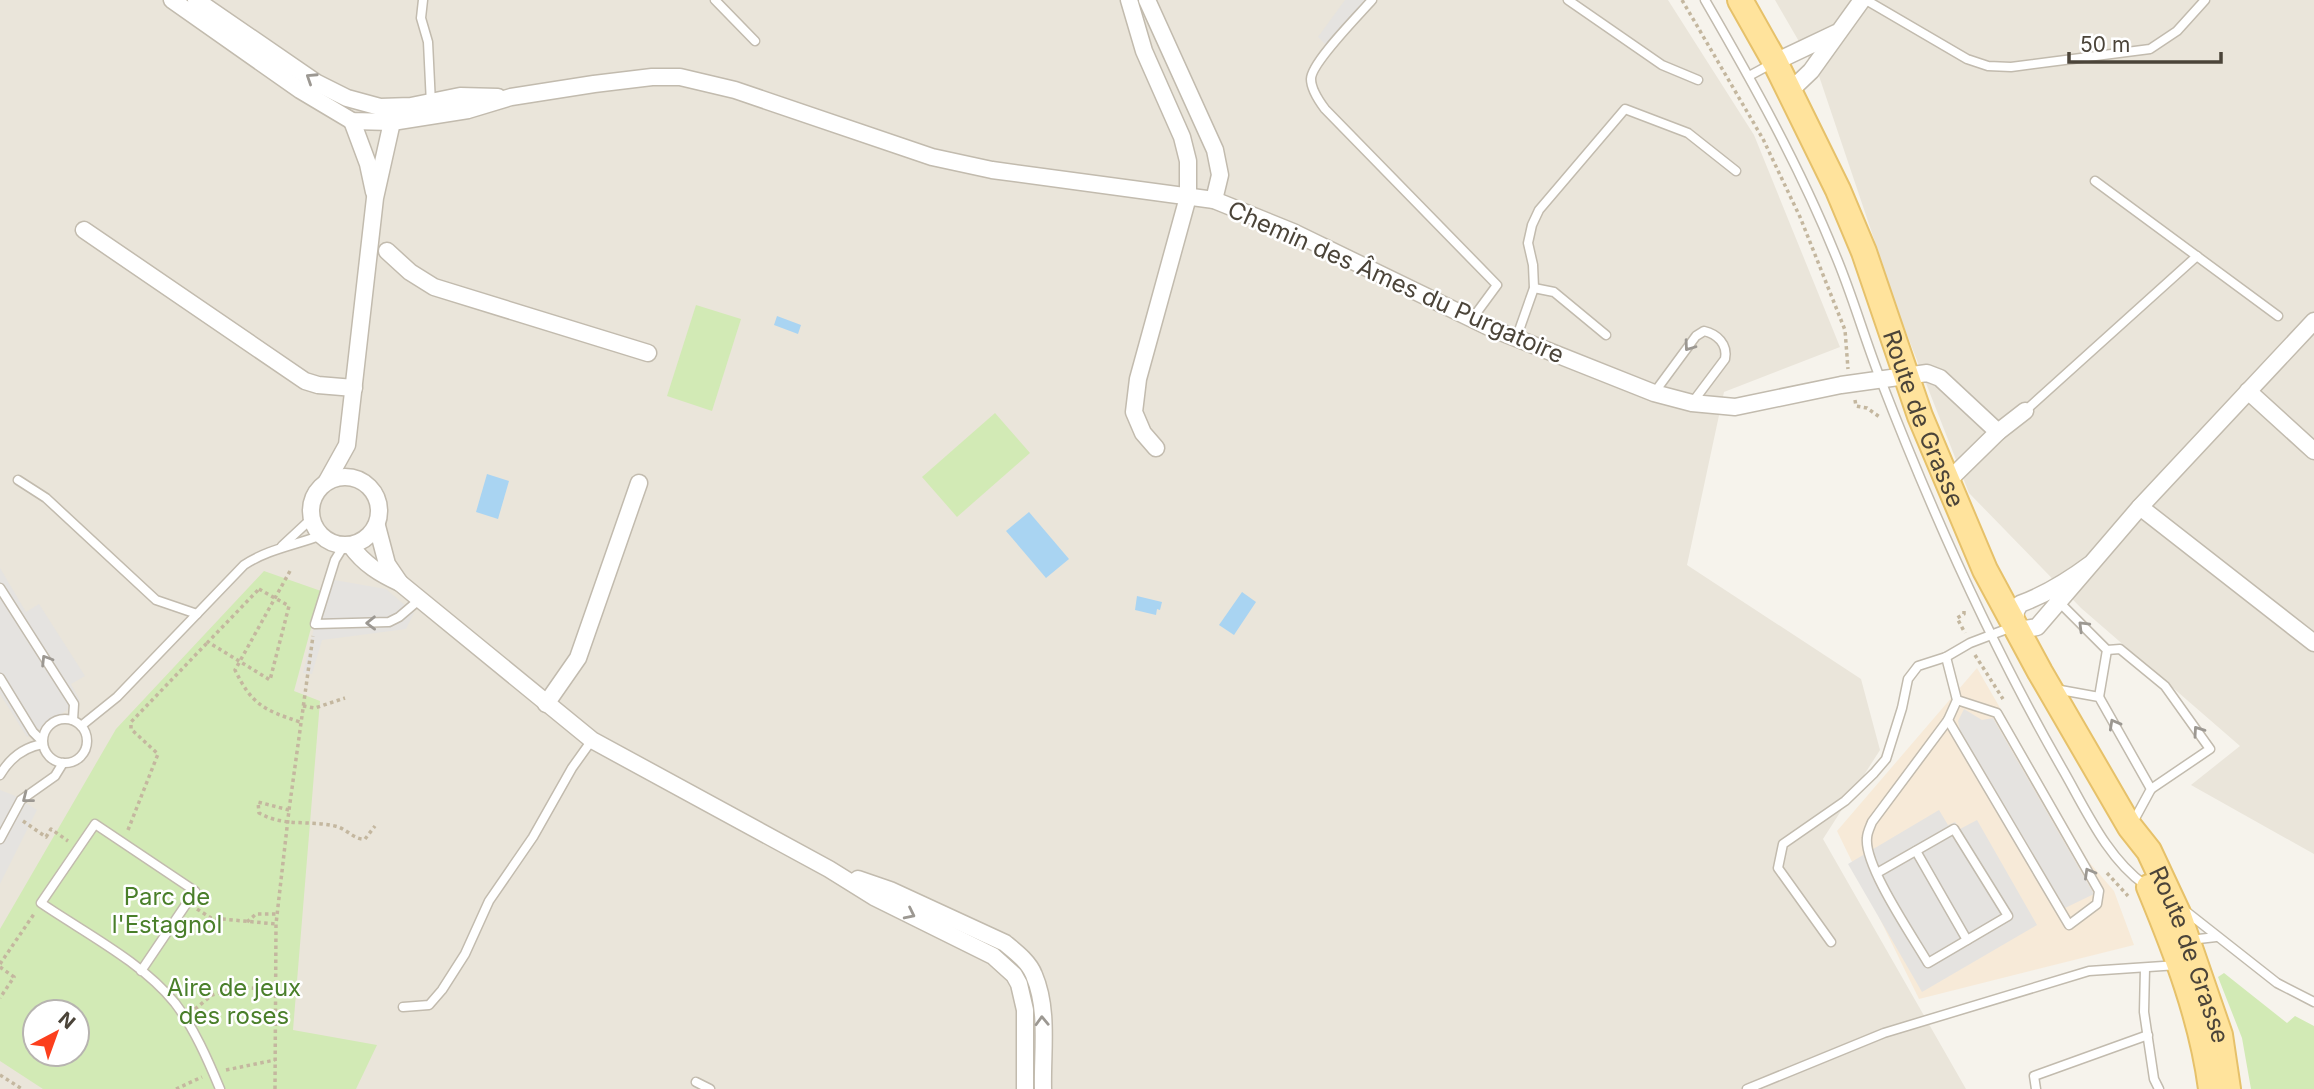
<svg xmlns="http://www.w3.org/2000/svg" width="2314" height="1089" font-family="Inter,sans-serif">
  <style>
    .residential { fill: #eae5da; fill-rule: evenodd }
    .commercial { fill: #f7ead8 }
    .green { fill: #d2eab5; fill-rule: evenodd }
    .parking { fill: #e5e3e0 }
    .water { fill: #a9d4f2 }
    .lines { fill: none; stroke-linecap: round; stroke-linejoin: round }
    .service-casing { stroke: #c2bbae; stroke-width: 11 }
    .minor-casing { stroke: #c2bbae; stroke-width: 19 }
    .primary-casing { stroke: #e6c16a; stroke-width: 28 }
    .path { stroke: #c4b79f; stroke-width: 3.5; stroke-dasharray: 3.5 3.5; stroke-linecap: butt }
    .service { stroke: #fff; stroke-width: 8 }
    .minor { stroke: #fff; stroke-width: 16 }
    .primary { stroke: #ffe39c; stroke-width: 24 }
    .oneway { stroke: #9c9892 }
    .labels { text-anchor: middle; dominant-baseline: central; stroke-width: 5; stroke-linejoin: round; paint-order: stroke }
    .street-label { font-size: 24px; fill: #4b4439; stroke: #fff }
    .park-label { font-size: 24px; fill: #4a7f2a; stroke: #fff }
  </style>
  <rect width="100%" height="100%" fill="#f6f3ec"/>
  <g class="residential">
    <path d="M0 0H1668L1754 135 1840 347 1724 392 1687 565 1861 679 1880 750 1823 839 1966 1089H0ZM35 1012H77V1054H35Z"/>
    <path d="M1775 0H2314V854L2191 785 2240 746 2081 608 1969 493 1902 322 1819 76Z"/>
  </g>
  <path class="commercial" d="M1977 668 2089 862 2114 891 2134 945 1919 999 1837 831Z"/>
  <g class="green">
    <path d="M696 305 741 319 712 411 667 396Z"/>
    <path d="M995 413 1030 453 957 517 922 477Z"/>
    <path d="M264 571 321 591 294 691 320 701 293 1030 377 1045 356 1089H43L0 1061V929L116 729ZM35 1012H77V1054H35Z"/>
    <path d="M2224 973 2287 1023 2295 1016 2314 1026V1089H2251L2242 1038 2218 977Z"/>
  </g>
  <g class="parking">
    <path d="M1345 0H1365L1327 46 1318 37Z"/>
    <path d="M0 568 26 612 39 604 85 676 71 684 80 701 27 737 0 694Z"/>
    <path d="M334 580 386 589 414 613 406 629 322 640 312 674 303 673 315 624Z"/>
    <path d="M1964 709 1982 720 1993 718 2094 894 2065 908 1960 731 1958 721Z"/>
    <path d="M0 790 13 795 37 810 0 884Z"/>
    <path d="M1939 810 1948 825 1955 822 1960 829 1977 820 2037 925 1922 992 1848 864Z"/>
  </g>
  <g class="water">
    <path d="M777 316 801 325 798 334 774 325Z"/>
    <path d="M487 474 509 481 498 519 476 512Z"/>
    <path d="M1029 512 1069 559 1046 578 1006 531Z"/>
    <path d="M1242 592 1256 602 1234 635 1219 625Z"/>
    <path d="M1137 596 1162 602 1160 610 1157 609 1156 615 1135 610Z"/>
  </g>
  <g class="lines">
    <defs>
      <g id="service">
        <path d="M423 0 421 18 428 42 431 104"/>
        <path d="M715 0 755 41"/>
        <path d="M1372 0C1359 15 1311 63 1311 79 1311 89 1319 101 1325 109L1497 285 1472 319"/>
        <path d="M1568 0 1662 65 1698 80"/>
        <path d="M1705 0C1753 83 1799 165 1835 254 1852 294 1864 337 1880 378 1932 513 1991 645 2063 770 2086 810 2107 858 2145 885"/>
        <path d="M1866 0 1967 59 1988 66 2011 67 2150 49 2177 31 2205 0"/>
        <path d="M1749 76 1773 63"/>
        <path d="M2095 181 2278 316"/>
        <path d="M1534 288 1554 292 1606 335"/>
        <path d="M1516 339 1534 288 1533 265 1528 243 1532 225 1539 210 1625 109 1688 133 1736 171"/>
        <path d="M1654 393 1696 336 1704 331C1717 334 1728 344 1725 359L1692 403"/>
        <path d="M2025 411 2197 256"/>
        <path d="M18 480 46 498 156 600 197 614"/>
        <path d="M282 546 311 519"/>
        <path d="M343 547 335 560 315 624 389 622 399 617 419 600"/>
        <path d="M0 588 74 704 73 720"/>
        <path d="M2060 603 2107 650 2099 697"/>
        <path d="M2107 650 2120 649 2165 686 2210 749 2151 789"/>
        <path d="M1946 657 1957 700 1948 720 2069 925 2097 904 2099 891 1997 713 1957 700"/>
        <path d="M0 678 33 732 42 741"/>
        <path d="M2055 689 2099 697 2151 789 2132 824"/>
        <circle cx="65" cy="741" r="22"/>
        <path d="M81 726 117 697 244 565C268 549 296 545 322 535"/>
        <path d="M0 775C10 758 24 747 43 744"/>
        <path d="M0 839 21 800 55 776 63 763"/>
        <path d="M1916 851 1967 940"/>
        <path d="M1877 873 1954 829 2008 916 1928 963C1913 937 1864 866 1867 838 1867 833 1870 827 1872 822L1948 720"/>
        <path d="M2183 909 2277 983 2314 1002"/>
        <path d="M2190 940 2216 937"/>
        <path d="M1831 942 1778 868 1783 844 1845 801 1874 773 1886 759 1902 708 1908 679 1918 666 1946 657 1970 643 2012 627"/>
        <path d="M2145 968 2144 1012 2154 1079 2159 1089"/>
        <path d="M141 971 195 891 95 824 41 903C85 933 142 962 175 1003 194 1028 208 1060 220 1089"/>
        <path d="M403 1007 429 1005 442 990 465 954 489 901 533 837 572 768 592 740"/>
        <path d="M696 1082 710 1089"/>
        <path d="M1747 1089 1884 1033 2089 971 2178 965"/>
        <path d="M2036 1089 2034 1076 2148 1035"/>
      </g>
      <g id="minor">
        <path d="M172 0 300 90 352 121 392 122 468 110 511 97 594 84 652 77H680L735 90 932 157 992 170 1214 200 1293 232 1493 329 1654 393 1692 403 1735 407 1841 385 1927 373 1940 378 1998 432"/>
        <path d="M196 0 317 83 347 98 380 107 411 106 460 96 498 97"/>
        <path d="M1129 0 1144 51 1182 137 1188 161V197L1138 379 1134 412 1143 433 1156 448"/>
        <path d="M1147 0 1215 150 1220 175 1214 200"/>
        <path d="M1775 62 1836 33"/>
        <path d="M1790 91 1811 71 1862 0"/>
        <path d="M352 121 368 164 374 192"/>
        <path d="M84 230 305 381 318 385 354 388"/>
        <path d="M387 251 410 272 434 287 648 353"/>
        <path d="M2248 391 2314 451"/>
        <circle cx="345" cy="511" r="34"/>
        <path d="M327 481 347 445 375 198 392 122"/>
        <path d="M1947 482 1998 432 2025 411"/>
        <path d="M2140 507 2314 643"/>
        <path d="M377 526 387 564 400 583"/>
        <path d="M351 546C364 564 380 574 400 583L592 740 829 869 874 897 993 956 1014 975 1019 984 1025 1010V1089"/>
        <path d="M2092 563C2068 581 2047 594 2020 604L2016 611 2015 626 2025 629 2037 627 2140 507 2314 321"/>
        <path d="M546 704 578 658 639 483"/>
        <path d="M858 879 890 890 1005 943C1016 952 1029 962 1034 975 1049 1010 1042 1052 1043 1089"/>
      </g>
      <g id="primary">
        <path id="s1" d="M1740 0 1775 62 1838 190 1864 252 1920 416 1985 570 2040 672 2130 827 2149 851 2178 913 2220 1035 2228 1089"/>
        <path d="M2149 887C2176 952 2202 1019 2211 1089"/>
      </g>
    </defs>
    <use href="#service" class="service-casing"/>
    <use href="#minor" class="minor-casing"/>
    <use href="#primary" class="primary-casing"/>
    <g class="path">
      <path d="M1682 0 1763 139 1800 217 1845 330 1848 369"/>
      <path d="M1855 400 1856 406 1867 408 1881 418"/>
      <path d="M290 571 235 670C252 705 264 710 300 722"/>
      <path d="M259 589 289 606 270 680 208 642Z"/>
      <path d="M1964 611V614L1957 618 1965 633"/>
      <path d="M1975 655 2003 699"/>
      <path d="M303 706 315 708 345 698"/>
      <path d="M289 810 258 802 259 813C284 827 308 820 335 826 346 828 354 840 365 839L375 826"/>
      <path d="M23 821 46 837 51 829 68 841"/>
      <path d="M128 830 158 754 131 729V722L208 642"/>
      <path d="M2107 873 2128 896"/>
      <path d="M197 909 211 918 276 924"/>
      <path d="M247 922 256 914H277"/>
      <path d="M0 964 34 914"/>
      <path d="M0 967 14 977 0 998"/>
      <path d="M195 1009 212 995 238 987 275 990"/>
      <path d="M226 1070 275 1060"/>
      <path d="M0 1075 22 1089"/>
      <path d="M176 1089 202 1077"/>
      <path d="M275 1089 276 924 289 810 313 636"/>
    </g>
    <use href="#service" class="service"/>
    <use href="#minor" class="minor"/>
    <use href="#primary" class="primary"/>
  </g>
  <defs><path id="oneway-chevron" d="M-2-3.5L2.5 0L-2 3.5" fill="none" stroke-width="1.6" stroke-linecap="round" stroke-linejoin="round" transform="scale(1.75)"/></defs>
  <g class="oneway">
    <use href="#oneway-chevron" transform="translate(311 78) rotate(-147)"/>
    <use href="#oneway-chevron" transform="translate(1689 346) rotate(126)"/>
    <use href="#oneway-chevron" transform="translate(371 623) rotate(179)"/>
    <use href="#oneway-chevron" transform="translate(2083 626) rotate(-135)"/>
    <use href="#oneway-chevron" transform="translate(46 660) rotate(-122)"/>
    <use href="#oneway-chevron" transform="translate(2114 724) rotate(-119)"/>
    <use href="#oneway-chevron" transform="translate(2198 731) rotate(-125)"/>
    <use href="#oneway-chevron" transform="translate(27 798) rotate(142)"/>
    <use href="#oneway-chevron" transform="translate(2089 873) rotate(-120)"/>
    <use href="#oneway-chevron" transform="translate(910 914) rotate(26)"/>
    <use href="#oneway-chevron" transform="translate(1042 1021) rotate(-92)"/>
  </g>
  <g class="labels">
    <g class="street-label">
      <text transform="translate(1396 282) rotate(24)">Chemin des Âmes du Purgatoire</text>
      <text stroke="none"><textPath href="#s1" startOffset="458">Route de Grasse</textPath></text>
      <text stroke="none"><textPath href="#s1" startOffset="1059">Route de Grasse</textPath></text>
    </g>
    <g class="park-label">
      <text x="167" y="896">Parc de<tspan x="167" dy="28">l'Estagnol</tspan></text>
      <text x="234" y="987">Aire de jeux<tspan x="234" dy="28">des roses</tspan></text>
    </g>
  </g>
  <g transform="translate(56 1033) rotate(41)"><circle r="33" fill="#ffffff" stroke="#b7b4b0" stroke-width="2"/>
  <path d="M0-5L12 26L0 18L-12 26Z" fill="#fc3f1d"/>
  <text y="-10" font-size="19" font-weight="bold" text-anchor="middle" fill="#4b4439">N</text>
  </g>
  <path d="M2069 52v10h152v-10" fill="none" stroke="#4b4439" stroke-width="3.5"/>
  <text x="2080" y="52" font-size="21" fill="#4b4439" stroke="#ffffff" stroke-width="5" paint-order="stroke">50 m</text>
</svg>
